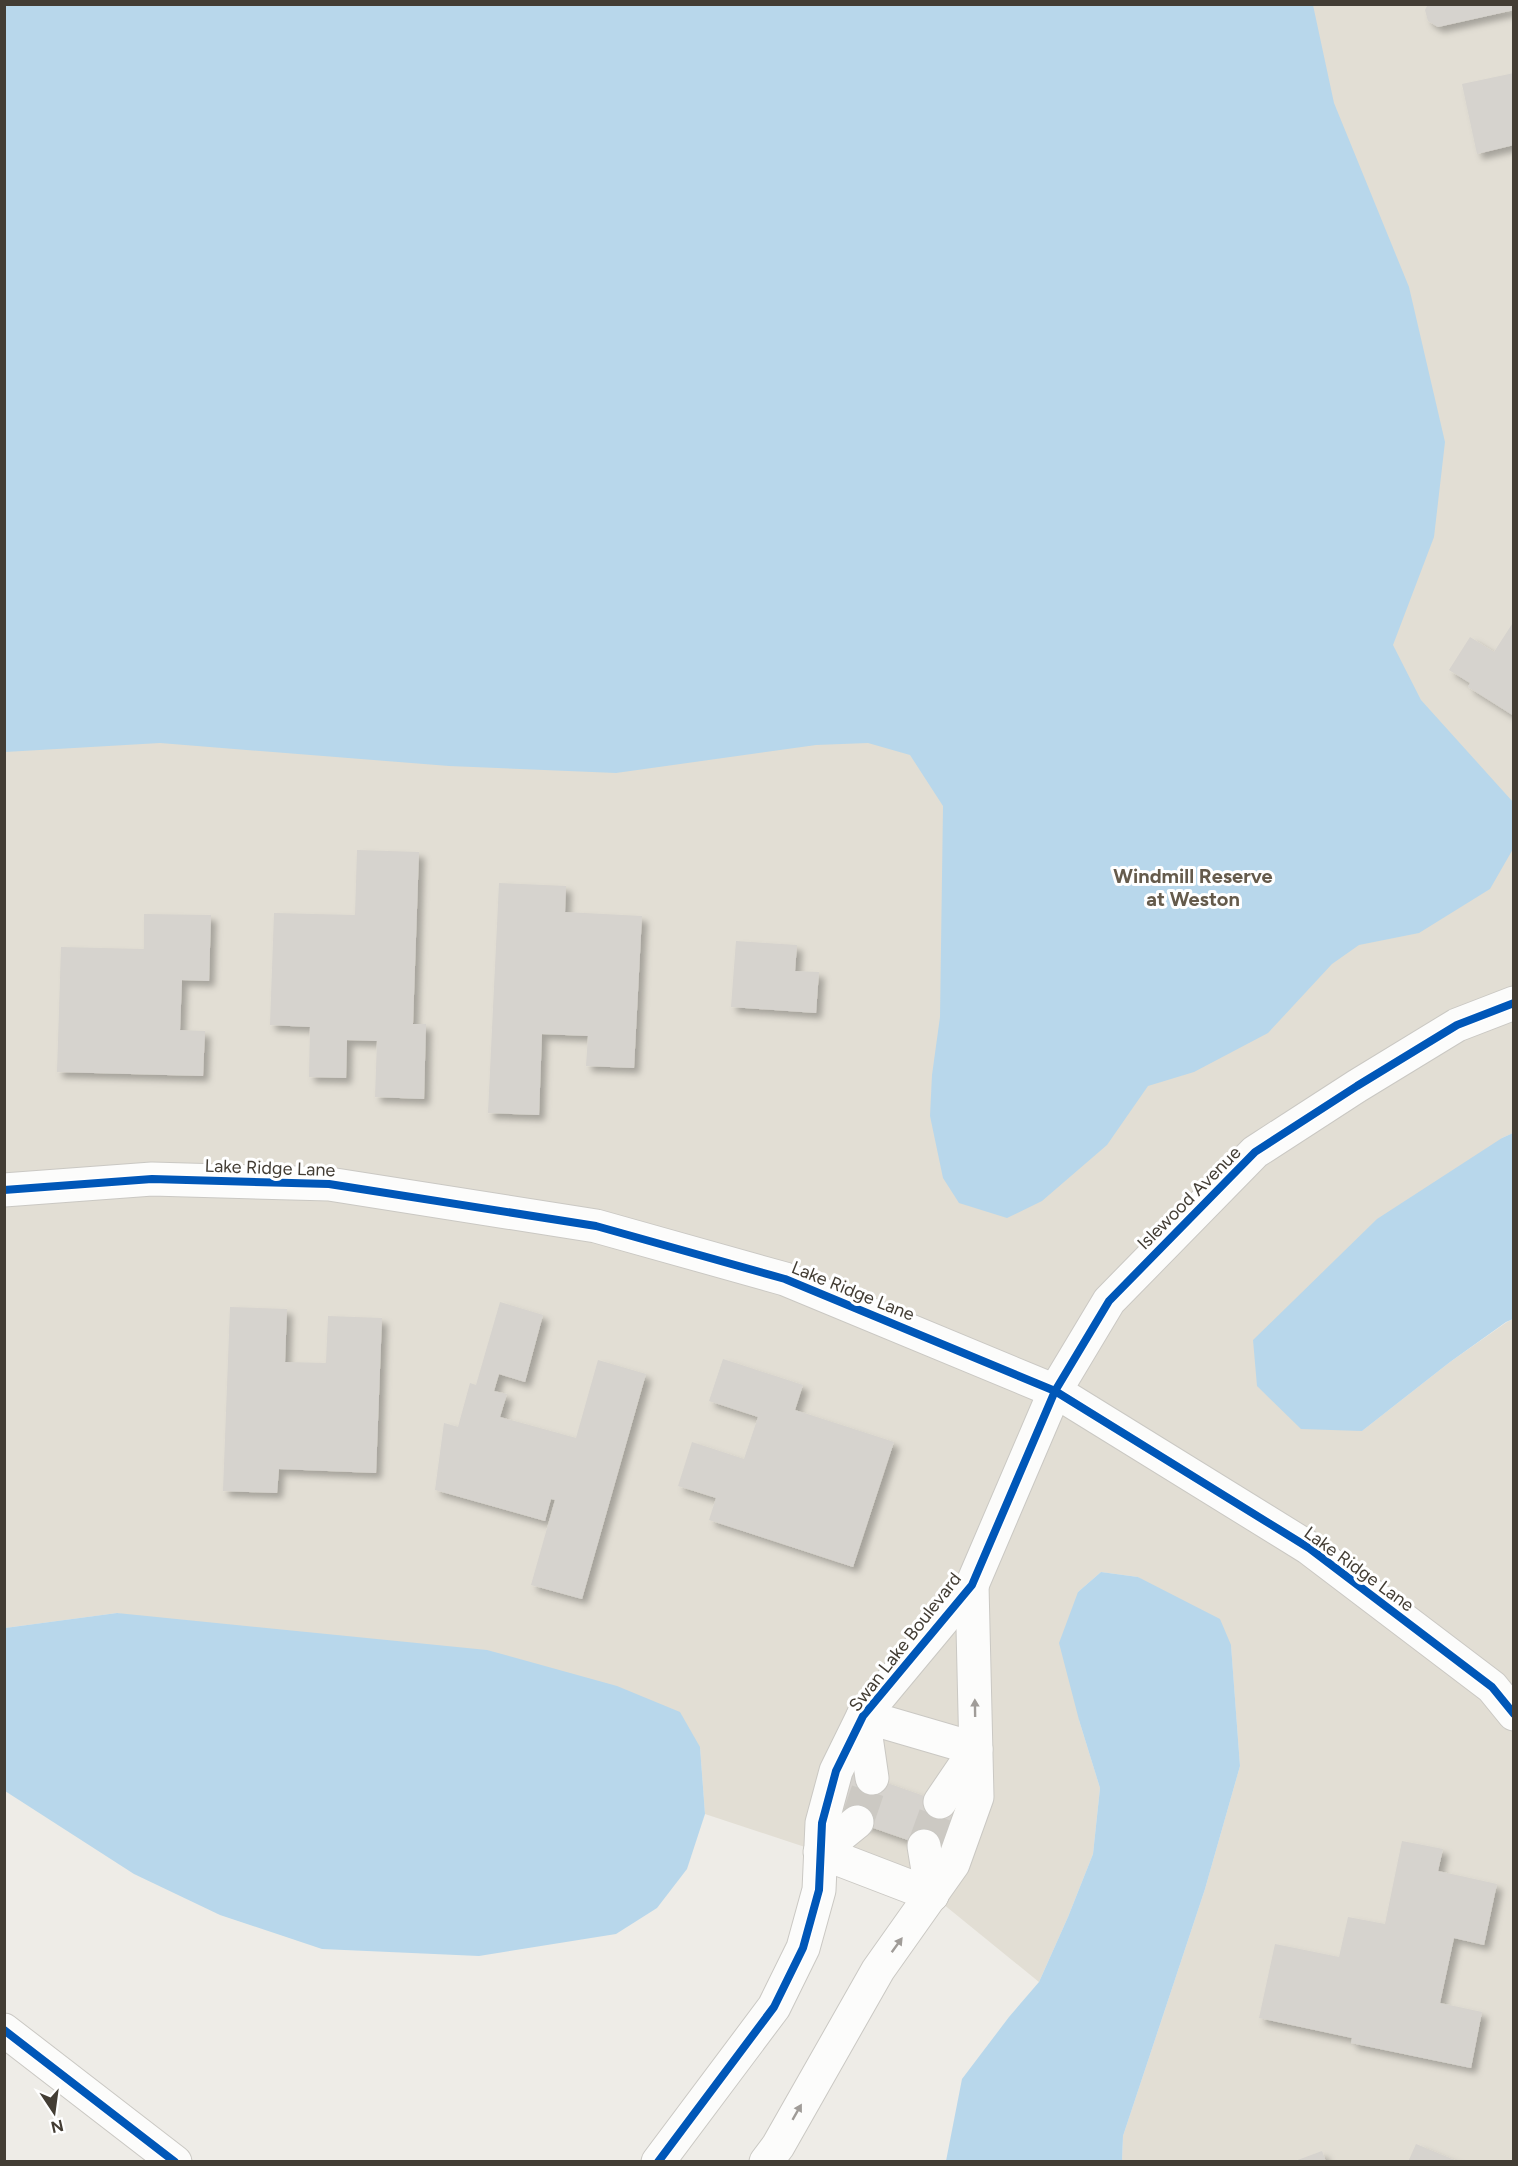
<svg xmlns="http://www.w3.org/2000/svg" width="1518" height="2166" font-family="Figtree,sans-serif">
  <style>
    .residential { fill: #e2ded4 }
    .water { fill: #b8d7eb }
    .building { fill: #d6d3ce; filter: url(#shadow) }
    .lines { fill: none; stroke-linecap: round; stroke-linejoin: round }
    .minor-tunnel { stroke: #ccc9c3; stroke-width: 33; stroke-dasharray: 33 16; stroke-linecap: butt }
    .minor-casing { stroke: #cac8c3; stroke-width: 35 }
    .tertiary-casing { stroke: #cac8c3; stroke-width: 35 }
    .minor { stroke: #fcfcfb; stroke-width: 33 }
    .tertiary { stroke: #fcfcfb; stroke-width: 33 }
    .cycleway-casing { stroke: #fff; stroke-width: 11 }
    .cycleway { stroke: #0057b8; stroke-width: 8 }
    .oneway { fill: #a09c98 }
    .labels { text-anchor: middle; dominant-baseline: central; stroke-width: 6; stroke-linejoin: round; paint-order: stroke }
    .street-label { font-size: 18px; fill: #433d34; stroke: #fff }
    .neighbourhood-label { font-size: 20px; font-weight: bold; fill: #655b4c; stroke: #fff }
  </style>
  <defs>
    <filter id="shadow"><feDropShadow dx="5.5" dy="5.5" stdDeviation="3" flood-color="#0004"/></filter>
  </defs>
  <rect width="100%" height="100%" fill="#eeece7"/>
  <path class="residential" d="M4 5H1513V1133L1502 1138 1362 1431 1450 1362 1507 1322 1513 1319V2161H1122L1123 2136 1205 1889 1240 1766 1231 1646 1138 1577 1101 1572 1078 1592 1079 1720 1100 1788 1093 1854 1068 1917 1039 1982 932 1895 820 1852 705 1814 700 1747 117 1613 5 1628Z"/>
  <g class="water">
    <path d="M5 4 1313 5 1334 103 1409 287 1445 442 1434 537 1393 645 1421 700 1513 802V849L1490 889 1419 933 1359 945 1332 964 1268 1033 1194 1072 1148 1086 1107 1145 1042 1201 1007 1218 959 1203 943 1178 930 1116 932 1075 940 1017 943 806 910 755 868 743 816 745 616 773 449 766 160 743 5 752Z"/>
    <path d="M1513 1133V1319L1506 1322 1450 1362 1362 1431 1301 1429 1257 1386 1253 1340 1377 1219 1502 1138Z"/>
    <path d="M1101 1572 1138 1577 1220 1619 1231 1645 1240 1766 1205 1889 1123 2136 1122 2161H946L962 2079 1009 2017 1039 1982 1068 1917 1093 1854 1100 1788 1079 1720 1059 1643 1078 1592Z"/>
    <path d="M117 1613 487 1650 617 1686 680 1712 700 1747 705 1814 687 1869 657 1908 616 1934 479 1956 322 1949 220 1915 134 1874 5 1791V1628Z"/>
  </g>
  <g class="building">
    <path d="M1428 4H1514V10L1438 27 1428 21 1425 10Z"/>
    <path d="M1514 73V145L1477 154 1462 84Z"/>
    <path d="M1514 621V716L1468 687 1470 683 1449 670 1470 637 1494 652Z"/>
    <path d="M357 850 419 852 413 1024H426L424 1099 375 1097 377 1041 347 1040 346 1078 309 1077 310 1027 270 1025 274 913 355 915Z"/>
    <path d="M499 883 566 886 565 912 642 916 634 1068 586 1066 588 1036 542 1034 539 1115 488 1113Z"/>
    <path d="M144 914 211 915 209 981 182 980 180 1030 205 1031 203 1076 57 1072 61 947 144 949Z"/>
    <path d="M736 941 797 945 795 971 819 972 816 1013 731 1007Z"/>
    <path d="M500 1302 543 1315 525 1382 499 1374 494 1391 507 1394 500 1417 576 1438 598 1360 646 1374 582 1599 531 1585 555 1500 551 1499 545 1521 435 1490 444 1423 458 1427 470 1383 476 1385Z"/>
    <path d="M230 1307 287 1309 285 1362 326 1363 328 1316 382 1318 376 1473 279 1469 277 1493 223 1491Z"/>
    <path d="M723 1359 803 1385 795 1410 894 1442 853 1567 709 1520 716 1498 678 1486 692 1442 744 1459 758 1417 709 1401Z"/>
    <path d="M850 1770 964 1810 948 1854 833 1814Z"/>
    <path d="M1402 1841 1443 1849 1438 1871 1497 1884 1484 1945 1454 1938 1440 2003 1482 2012 1471 2068 1351 2043 1352 2038 1259 2018 1275 1944 1339 1957 1348 1917 1385 1924Z"/>
    <path d="M1416 2144 1457 2161V2162H1408Z"/>
    <path d="M1322 2151 1326 2162H1295V2161Z"/>
  </g>
  <g class="lines">
    <g class="minor-tunnel">
      <path d="M857 1822 872 1778"/>
      <path d="M924 1846 940 1802"/>
    </g>
    <defs>
      <g id="minor">
        <path d="M4 1190 152 1179 329 1184 596 1226 785 1279 1055 1391 1309 1548 1492 1687 1514 1714"/>
        <path d="M872 1778 863 1716 976 1749 940 1802"/>
        <path d="M857 1822 820 1852 932 1895"/>
        <path d="M924 1846 932 1895"/>
        <path d="M658 2162 774 2007 803 1948 819 1890 822 1823 836 1771 863 1716 972 1585 1055 1391 1109 1301 1255 1152 1357 1086 1457 1025 1514 1003"/>
        <path d="M766 2162 778 2146 878 1970 953 1864 977 1797 972 1585"/>
      </g>
      <path id="tertiary" d="M4 2030 175 2162"/>
    </defs>
    <use href="#minor" class="minor-casing"/>
    <use href="#tertiary" class="tertiary-casing"/>
    <use href="#minor" class="minor"/>
    <use href="#tertiary" class="tertiary"/>
    <defs>
      <g id="cycleway">
        <path d="M4 1190 152 1179 329 1184 596 1226 785 1279 1055 1391 1309 1548 1492 1687 1514 1714"/>
        <path d="M4 2030 175 2162"/>
        <path d="M658 2162 774 2007 803 1948 819 1890 822 1823 836 1771 863 1716 972 1585 1055 1391 1109 1301 1255 1152 1357 1086 1457 1025 1514 1003"/>
      </g>
    </defs>
    <use href="#cycleway" class="cycleway-casing"/>
    <use href="#cycleway" class="cycleway"/>
  </g>
  <defs><path id="oneway-solid" d="M-6-.8H1V-3.2L6.5 0L1 3.2V.8H-6Z" transform="scale(1.5)"/></defs>
  <g class="oneway">
    <use href="#oneway-solid" transform="translate(975 1708) rotate(-91)"/>
    <use href="#oneway-solid" transform="translate(897 1945) rotate(-54)"/>
    <use href="#oneway-solid" transform="translate(797 2112) rotate(-60)"/>
  </g>
  <g class="labels">
    <g class="street-label">
      <text transform="translate(270 1168) rotate(2)">Lake Ridge Lane</text>
      <text transform="translate(1189 1198) rotate(-45)">Islewood Avenue</text>
      <text transform="translate(853 1291) rotate(22)">Lake Ridge Lane</text>
      <text transform="translate(1359 1569) rotate(36)">Lake Ridge Lane</text>
      <text transform="translate(905 1642) rotate(-52)">Swan Lake Boulevard</text>
    </g>
    <g class="neighbourhood-label">
      <text x="1193" y="876">Windmill Reserve<tspan x="1193" dy="23">at Weston</tspan></text>
    </g>
  </g>
  <rect width="1518" height="2166" fill="none" stroke="#433d34" stroke-width="12"/>
  <g transform="translate(54 2112) rotate(167)" stroke="#ffffff" stroke-width="4.5" paint-order="stroke">
  <path d="M0-4.5L10 22L0 15L-10 22Z" fill="#433d34"/>
  <text y="-9" font-size="16" font-weight="bold" text-anchor="middle" fill="#433d34">N</text>
  </g>
</svg>
